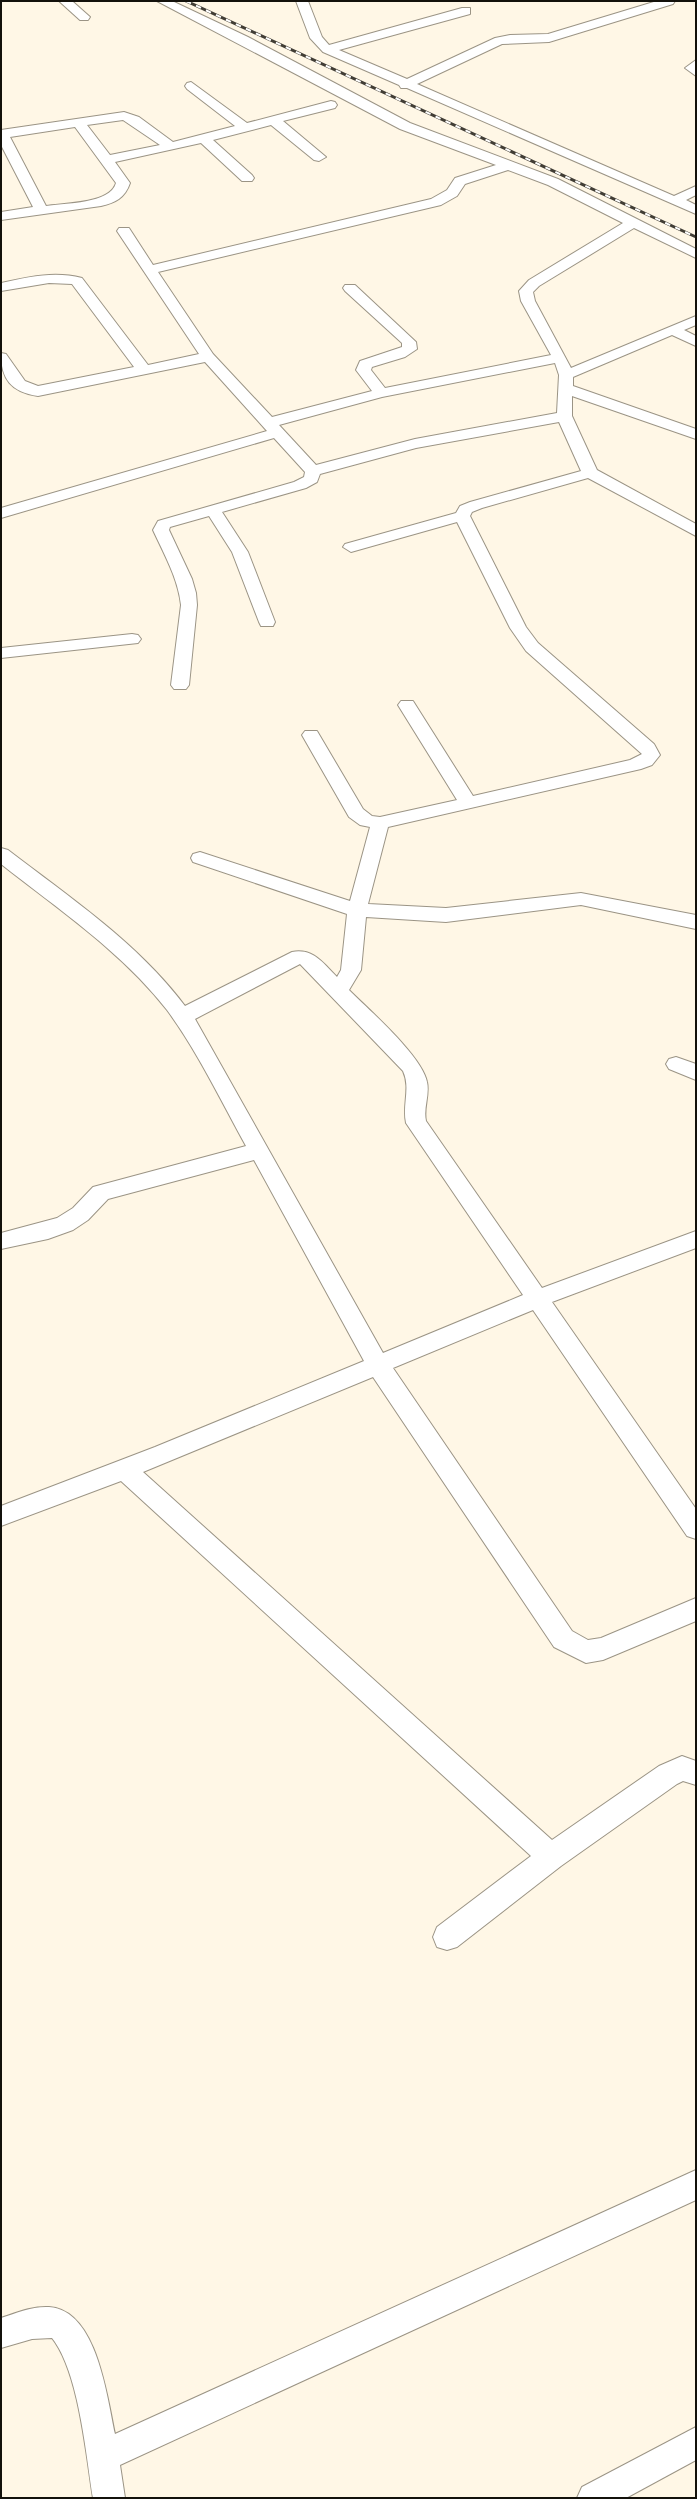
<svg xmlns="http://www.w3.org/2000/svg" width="697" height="2499" font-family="'Fira Sans Condensed',sans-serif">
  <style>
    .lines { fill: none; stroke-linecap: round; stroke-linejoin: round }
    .minor-casing { stroke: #9b9485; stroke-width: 2 }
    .minor { fill: #fff; fill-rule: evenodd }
    .rail-casing { stroke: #413d35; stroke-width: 3 }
    .rail { stroke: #fff; stroke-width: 2; stroke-dasharray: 5.5; stroke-linecap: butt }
  </style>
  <rect width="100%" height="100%" fill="#fff7e6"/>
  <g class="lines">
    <defs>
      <g id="minor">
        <path d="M59 1H72L90 17 88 20H80Z"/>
        <path d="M157 1H172L248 37 410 123 558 179 696 249V258L634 228 539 286 533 292 535 301 571 368 696 316V325L684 330 696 336V346L672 335 573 377V386L696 429V439L572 396V416L597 470 696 524V536L588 478 482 508 472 512 470 516 526 627 538 643 654 744 660 755 652 765 641 769 388 827 368 904 446 908 581 893 696 915V929L581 905 446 922 366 917 361 970 349 990C369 1010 422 1056 427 1082 430 1095 423 1108 426 1121L542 1288 696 1231V1248L552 1302 696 1509V1539L687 1536 533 1310 393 1368 572 1631 588 1640 601 1638 696 1598V1621L603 1660 586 1663 554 1647 373 1377 143 1472 552 1840 659 1766 682 1756 696 1761V1785L683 1781 677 1784 561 1866 457 1947 447 1950 437 1947 433 1937 437 1927 531 1856 121 1481 1 1526V1506L155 1447 364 1361 254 1160 108 1199 88 1220 73 1230 48 1239 1 1249V1233L57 1218 73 1208 93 1187 246 1146C221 1101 198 1052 167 1010 122 952 58 909 1 864V848L8 850C69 897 138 943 185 1006L292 952C313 948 323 963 337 977L341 970 347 914 193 862 191 858 193 854 200 852 350 901 370 827 360 825 349 817 302 735 305 731H317L363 809 372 816 380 817 457 800 398 705 401 701H413L473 796 630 760 642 754 526 651 510 628 457 522 351 552 343 547 345 544 456 513 460 506 470 502 581 471 559 422 416 448 320 474 317 482 306 488 222 512 248 552 275 622 273 626H261L259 622 232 552 209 516 170 527 169 530 192 579 196 593 197 605 189 685 186 689H174L171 685 181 605C178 578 164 554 153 530L158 521 294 482 304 477 305 472 274 438 1 518V508L267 431 205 362 38 396C11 392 1 379 1 353L6 354 25 381 38 386 134 367 72 284 49 283 1 291V283C29 277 54 271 82 278L148 365 199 354 117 231 119 228H129L153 265 431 199 447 190 455 178 496 165 400 129ZM508 170 548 185 623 223 529 280 519 291 521 301 551 355 385 388 371 370 372 367 405 357 417 349 416 342 355 285H345L343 288 345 291 402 343V347L360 361 356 370 372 391 272 417 213 354 158 272 441 205 457 196 465 184ZM555 363 559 375 557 413 415 439 316 465 279 425 382 397ZM300 964 403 1071C411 1088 402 1105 406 1123L523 1295 383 1353 195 1019Z"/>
        <path d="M296 1H308L322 37 329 45 462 8H470V14L339 50 407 79 495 38 510 35 548 34 657 1H675L673 4 549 42 502 44 417 84 674 196 696 186V195L686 200 696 205V214L407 88H401L399 85 323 52 310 38Z"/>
        <path d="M696 60V76L685 68Z"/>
        <path d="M191 82 247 123 331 101 335 102 337 105 335 108 283 121 326 157 319 161 314 160 271 125 213 140 252 175 254 178 252 181H242L201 143 115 162 130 183C125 198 115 203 101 206L1 220V212L33 207 1 145V130L124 112 139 117 173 142 235 126 187 89 185 86 187 83ZM123 120 160 145 110 155 87 125ZM75 127 116 183C110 204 65 203 46 206L10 137Z"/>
        <path d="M132 634 138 635 141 639 138 643 1 658V648Z"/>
        <path d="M676 1057 696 1064V1080L669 1069 666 1064 669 1059Z"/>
        <path d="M696 2170V2200L120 2465 125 2498H93C86 2455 79 2372 52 2338L32 2339 1 2348V2318C16 2313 33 2306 49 2307 97 2310 107 2397 115 2434Z"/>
        <path d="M696 2427V2460L626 2498H577L582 2487Z"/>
      </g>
    </defs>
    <use href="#minor" class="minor-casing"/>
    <use href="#minor" class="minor"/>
    <defs>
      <path id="rail" d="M186 1 696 237"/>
    </defs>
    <use href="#rail" class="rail-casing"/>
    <use href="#rail" class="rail"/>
  </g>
  <rect width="697" height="2499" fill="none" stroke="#13110b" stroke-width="4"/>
</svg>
